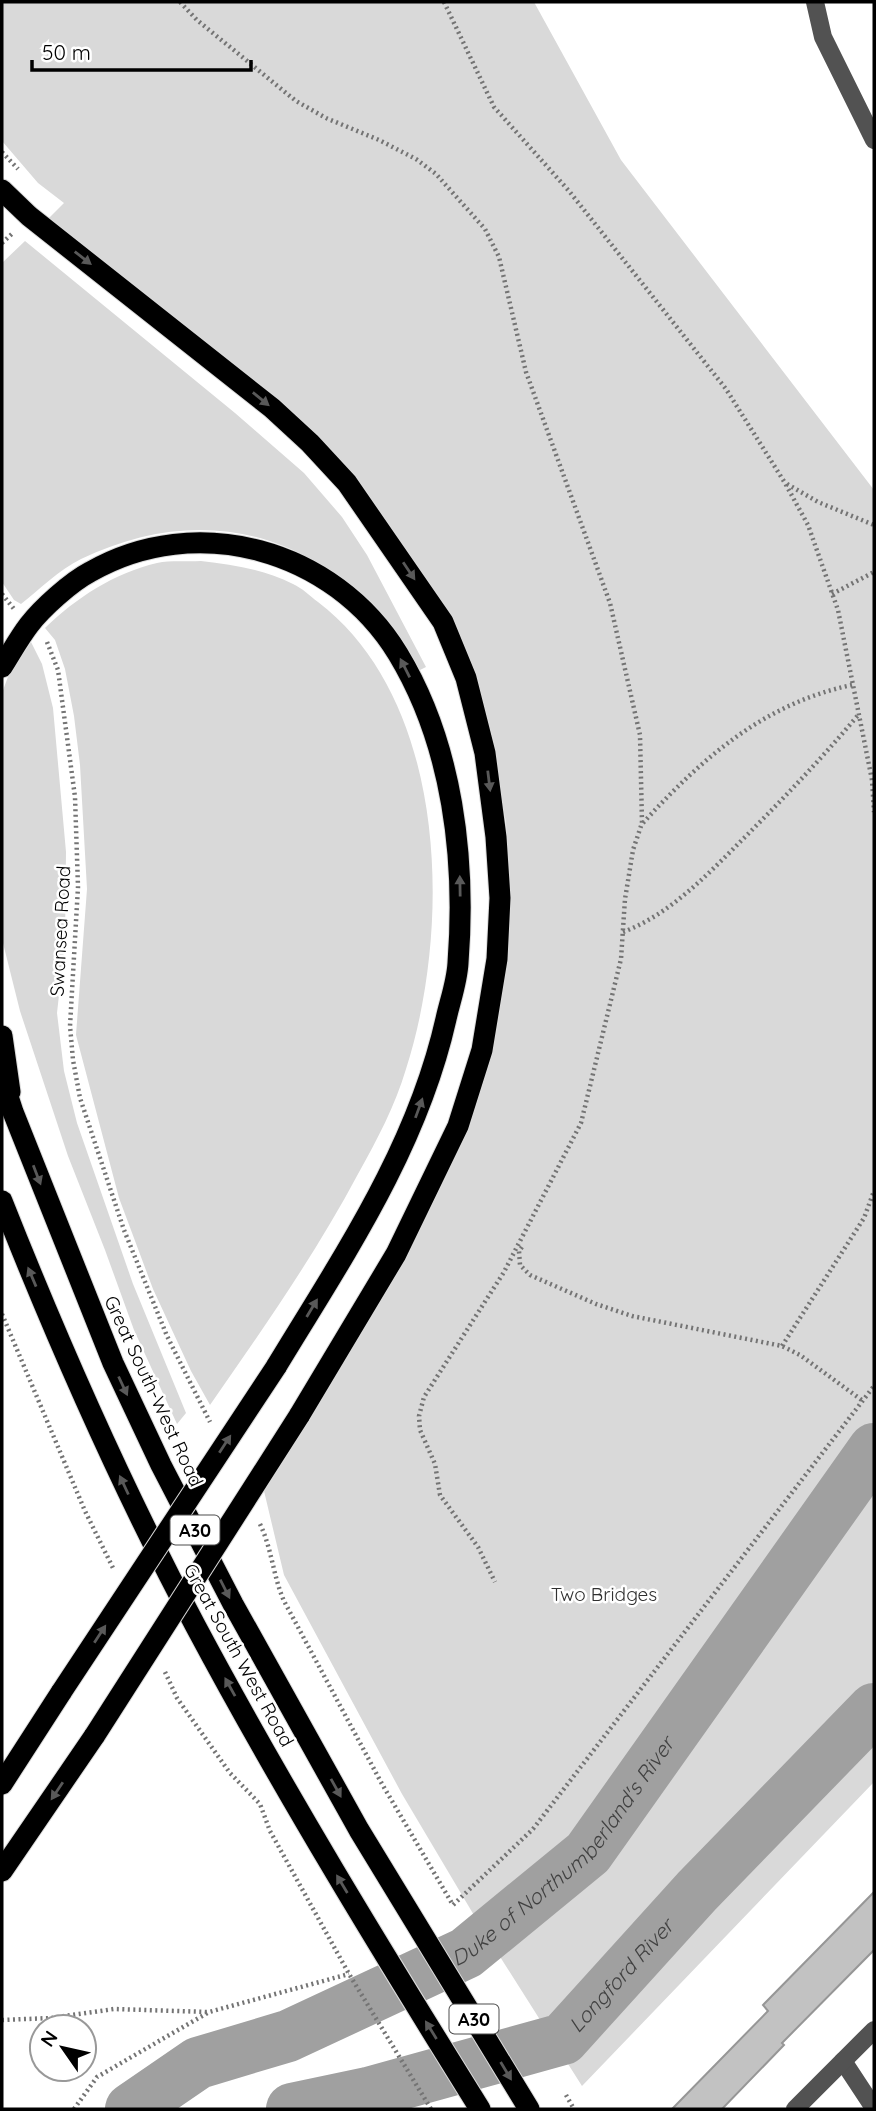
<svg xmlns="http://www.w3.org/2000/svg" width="876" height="2111" font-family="Quicksand,sans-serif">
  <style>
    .green { fill: #d9d9d9 }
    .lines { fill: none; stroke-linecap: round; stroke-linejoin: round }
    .river { stroke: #a0a0a0; stroke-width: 52 }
    .building { fill: #c2c2c2; stroke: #969696; stroke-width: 2 }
    .highway-casing { stroke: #dbdbdb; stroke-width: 23 }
    .path { stroke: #747474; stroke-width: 4.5; stroke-dasharray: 2 3.5; stroke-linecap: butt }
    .minor { stroke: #525252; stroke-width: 18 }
    .highway { stroke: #000; stroke-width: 21 }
    .highway-bridge-casing { stroke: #dbdbdb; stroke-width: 23; stroke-linecap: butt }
    .highway-bridge { stroke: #000; stroke-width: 21 }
    .oneway { fill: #595959 }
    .labels { text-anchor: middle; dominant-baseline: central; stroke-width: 5; stroke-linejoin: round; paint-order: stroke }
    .shield { fill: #fff; stroke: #4c4c4c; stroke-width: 2 }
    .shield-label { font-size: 18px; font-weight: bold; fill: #000 }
    .street-label { font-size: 19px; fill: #000; stroke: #fff }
    .park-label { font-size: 19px; fill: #303030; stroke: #fff }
    .water-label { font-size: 21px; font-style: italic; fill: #414141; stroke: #fff }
  </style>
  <rect width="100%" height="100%" fill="#fff"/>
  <g class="green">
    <path d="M2 2H534L621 160 874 490V1782L582 2086 478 1922 402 1794 284 1575 264 1491 400 1263 438 1187 509 912 506 822 495 770 433 591 364 488 335 455 253 382 47 220 64 203 38 183 2 141Z"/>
    <path d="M25 241 235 413 304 473 342 517 367 555 426 667 418 671C403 650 389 624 371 605 288 523 185 509 81 559 59 570 40 589 21 604L14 600 2 582V263Z"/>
    <path d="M201 561C233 565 264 569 293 584 302 588 310 596 318 602 448 701 452 926 406 1069 395 1106 377 1140 358 1174 315 1255 262 1330 210 1405L191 1371 153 1289 119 1198 76 1035 87 889 80 765 74 716 65 669 55 640 45 628C76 598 114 573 157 563 171 560 187 562 201 561Z"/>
    <path d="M31 642 42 664 53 708 66 852 65 941 57 1013 64 1071 77 1123 133 1284 186 1413 177 1424 134 1330 105 1250 68 1156 20 1011 2 939V693L9 674Z"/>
  </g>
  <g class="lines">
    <g class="river">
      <path id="s1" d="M131 2109 198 2063 288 2036 466 1953 588 1853 874 1449"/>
      <path id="s2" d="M292 2109 368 2093 563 2039 697 1891 874 1709"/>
    </g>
  </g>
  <path class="building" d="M874 1892V1950L782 2043 784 2045 722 2109H672L768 2011 763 2005Z"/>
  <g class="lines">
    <defs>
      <g id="highway">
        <path d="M2 190 29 216 272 408 310 443 347 483 443 622 466 678 485 753 496 837 500 898 497 959 482 1050 458 1126 396 1254 299 1416"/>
        <path d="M2 667C11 653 19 638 29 625 42 608 71 582 90 572 196 511 334 549 398 654 453 745 466 859 458 963 457 982 450 1001 446 1019 417 1148 344 1255 276 1367"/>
        <path d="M2 1036 10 1092"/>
        <path d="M2 1078 13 1112 113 1363 161 1465 233 1604 359 1830 529 2109"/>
        <path d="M2 1201C59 1345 122 1488 195 1625 283 1790 381 1950 480 2109"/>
        <path d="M2 1784 62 1691"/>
        <path d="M2 1871 95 1735"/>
      </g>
    </defs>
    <use href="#highway" class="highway-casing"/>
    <g class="path">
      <path d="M180 2 197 20 296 101 326 118 379 140 416 159 436 174 485 229 499 257 526 372 610 603 640 735 642 823 633 850 625 899 621 959 581 1123 504 1272 424 1397 419 1416 420 1430 435 1464 440 1495 478 1547 495 1582"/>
      <path d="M444 2 494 107 569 191 726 389 785 483 808 525 838 610 872 780 874 812"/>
      <path d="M2 152 18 169"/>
      <path d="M2 243 14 232"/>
      <path d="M787 484 818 502 874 525"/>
      <path d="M2 594 14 609"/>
      <path d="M832 594 874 572"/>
      <path d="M47 642 58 670 75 797 78 887 70 1026 73 1060 80 1098 124 1230 167 1336 210 1422"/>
      <path d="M643 823C702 758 765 703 852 685"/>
      <path d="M623 932C671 914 709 873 745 837 785 797 823 757 859 714"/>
      <path d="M522 1247 519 1251 520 1265 530 1275 596 1304 632 1316 782 1346 800 1355 863 1401"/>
      <path d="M2 1314 85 1511 114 1570"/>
      <path d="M782 1346 864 1218 874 1191"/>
      <path d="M260 1524C272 1549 273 1576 284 1601L382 1784 453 1905 533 1829 874 1386"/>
      <path d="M165 1672 177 1698 230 1773 260 1804 270 1831 349 1974 431 2109"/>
      <path d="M2 2020 51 2018 114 2009 208 2012"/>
      <path d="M566 2095 574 2109"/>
      <path d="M74 2109 97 2077 209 2012 349 1974"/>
    </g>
    <g class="minor">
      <path d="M815 2 823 37 874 140"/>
      <path d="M843 2061 874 2108"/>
      <path d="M795 2109 874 2030"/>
    </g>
    <use href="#highway" class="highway"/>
    <defs>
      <g id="highway-bridge">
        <path d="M62 1691 276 1367"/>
        <path d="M95 1735 299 1416"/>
      </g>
    </defs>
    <use href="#highway-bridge" class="highway-bridge-casing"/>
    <use href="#highway-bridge" class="highway-bridge"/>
  </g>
  <defs><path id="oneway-solid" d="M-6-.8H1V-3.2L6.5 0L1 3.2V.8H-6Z" transform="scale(1.75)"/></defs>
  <g class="oneway">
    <use href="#oneway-solid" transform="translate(83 258) rotate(38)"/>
    <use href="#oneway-solid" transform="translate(261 399) rotate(39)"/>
    <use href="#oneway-solid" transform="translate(409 571) rotate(56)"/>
    <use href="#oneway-solid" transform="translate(405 668) rotate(-117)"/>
    <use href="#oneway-solid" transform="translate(489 781) rotate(83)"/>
    <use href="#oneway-solid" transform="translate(460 886) rotate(-91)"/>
    <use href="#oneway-solid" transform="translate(419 1108) rotate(-70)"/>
    <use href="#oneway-solid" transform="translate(37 1175) rotate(69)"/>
    <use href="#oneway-solid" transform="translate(32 1277) rotate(-113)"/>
    <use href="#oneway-solid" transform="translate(312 1308) rotate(-59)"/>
    <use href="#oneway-solid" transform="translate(123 1386) rotate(65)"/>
    <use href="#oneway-solid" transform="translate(225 1444) rotate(-57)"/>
    <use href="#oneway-solid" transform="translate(124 1485) rotate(-115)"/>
    <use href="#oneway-solid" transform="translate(225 1589) rotate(63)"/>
    <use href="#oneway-solid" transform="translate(100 1634) rotate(-57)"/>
    <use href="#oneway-solid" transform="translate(230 1687) rotate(-119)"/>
    <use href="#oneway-solid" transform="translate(336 1788) rotate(61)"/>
    <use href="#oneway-solid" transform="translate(57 1791) rotate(124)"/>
    <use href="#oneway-solid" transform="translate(342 1884) rotate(-121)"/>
    <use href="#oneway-solid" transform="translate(431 2030) rotate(-122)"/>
    <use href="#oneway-solid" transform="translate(506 2071) rotate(59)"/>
  </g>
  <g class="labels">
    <g class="shield">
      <rect x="170.5" y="1515.5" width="49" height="29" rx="5"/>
      <rect x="449.5" y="2004.5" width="49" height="29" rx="5"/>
    </g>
    <g class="shield-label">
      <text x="195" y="1530">A30</text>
      <text x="474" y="2019">A30</text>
    </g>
    <g class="street-label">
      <text transform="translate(60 931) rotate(-87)">Swansea Road</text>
      <text transform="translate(154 1391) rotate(65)">Great South-West Road</text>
      <text transform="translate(239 1655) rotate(61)">Great South West Road</text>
    </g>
    <g class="park-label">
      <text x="604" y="1594">Two Bridges</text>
    </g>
    <g class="water-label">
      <text stroke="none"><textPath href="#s1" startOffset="513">Duke of Northumberland's River</textPath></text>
      <text stroke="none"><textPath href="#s2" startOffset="366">Longford River</textPath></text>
    </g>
  </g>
  <rect width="876" height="2111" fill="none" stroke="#000000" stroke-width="7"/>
  <g transform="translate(63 2048) rotate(304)"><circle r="33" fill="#ffffff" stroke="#999999" stroke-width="2"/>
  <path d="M0-5L12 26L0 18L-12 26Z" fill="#000000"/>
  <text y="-10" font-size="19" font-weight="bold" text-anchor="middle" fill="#000000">N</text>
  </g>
  <path d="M32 60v10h219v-10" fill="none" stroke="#000000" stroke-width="3.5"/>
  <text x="42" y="60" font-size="21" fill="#000000" stroke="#ffffff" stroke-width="5" paint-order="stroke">50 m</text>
</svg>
